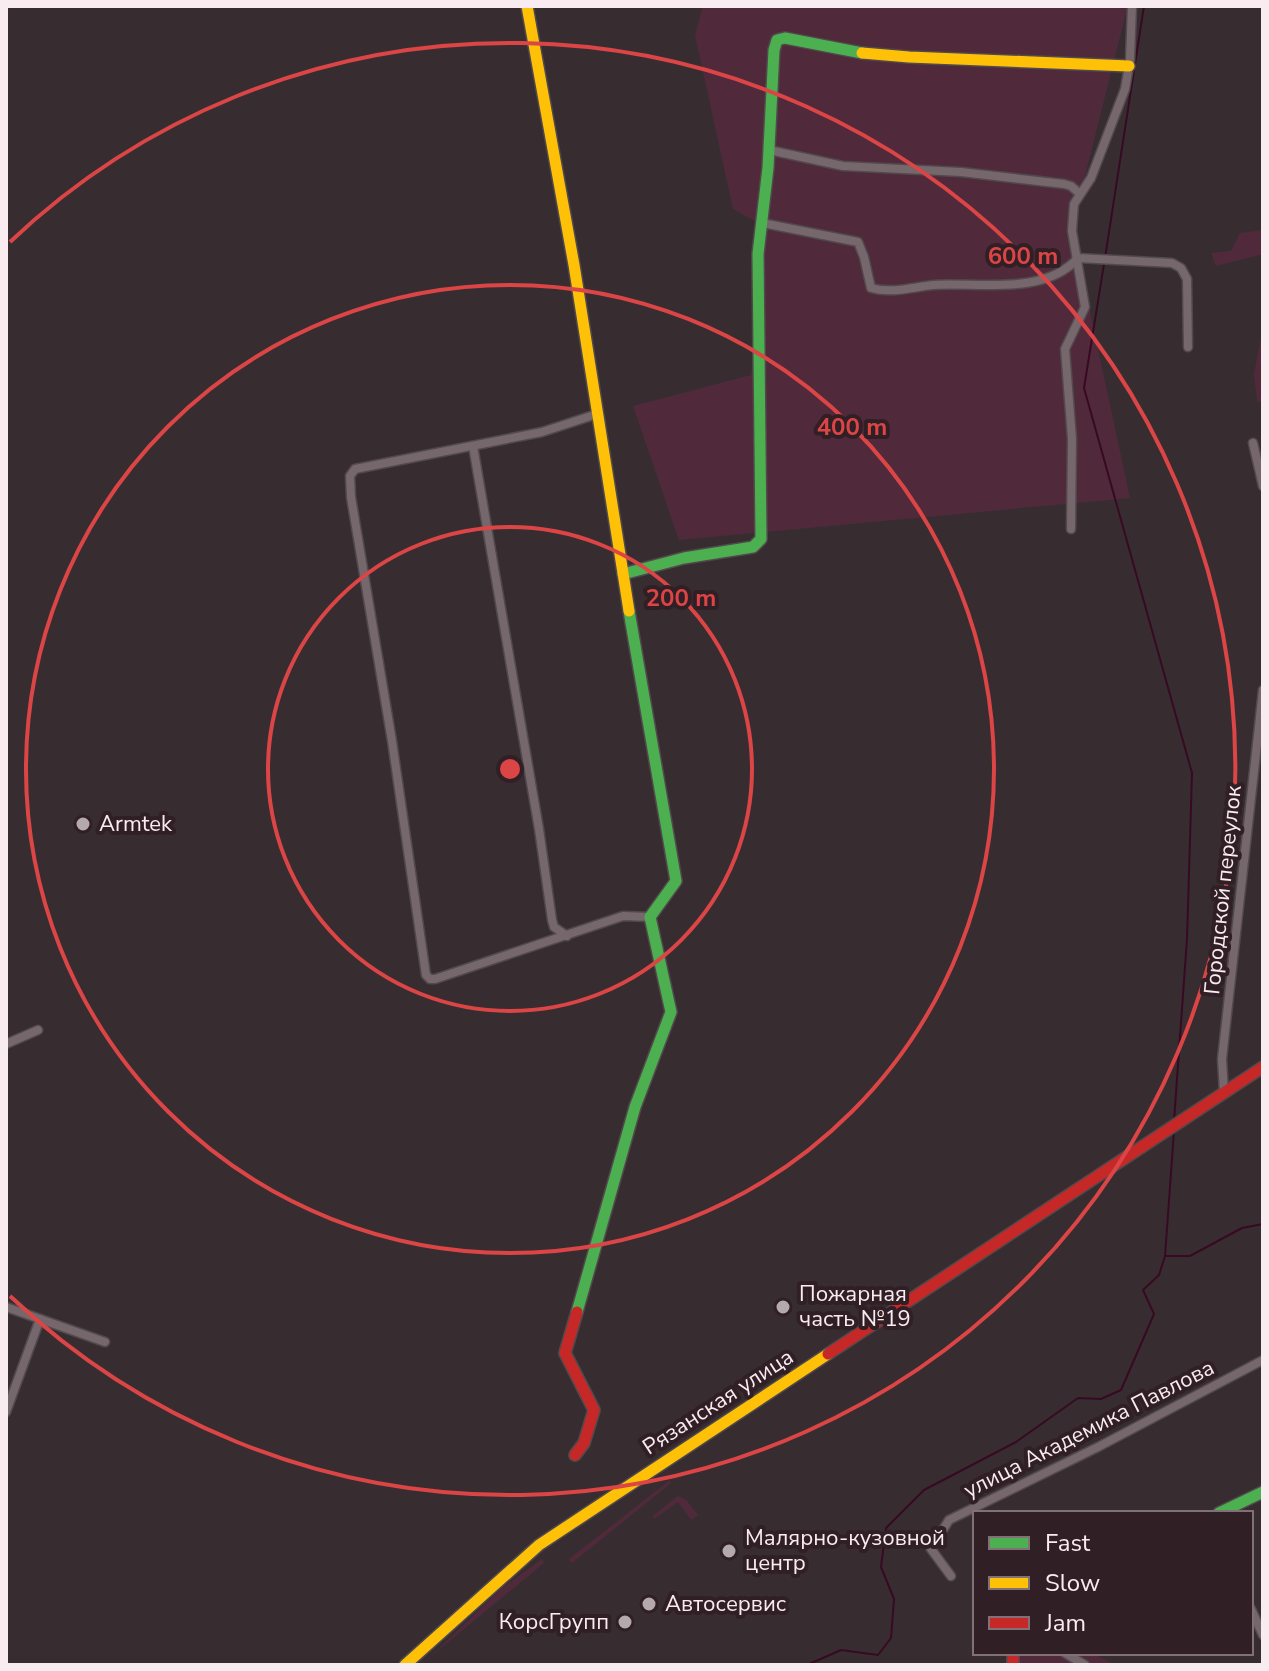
<svg xmlns="http://www.w3.org/2000/svg" width="1269" height="1671" font-family="'Nunito Sans',sans-serif">
  <style>
    .green { fill: #502a3b }
    .lines { fill: none; stroke-linecap: round; stroke-linejoin: round }
    .stream { stroke: #380a22; stroke-width: 2 }
    .street-casing { stroke: #51494c; stroke-width: 11 }
    .fast-casing { stroke: #51494c; stroke-width: 14 }
    .slow-casing { stroke: #51494c; stroke-width: 14 }
    .jam-casing { stroke: #51494c; stroke-width: 14 }
    .street { stroke: #75676c; stroke-width: 8 }
    .fast { stroke: #4caf50; stroke-width: 11 }
    .slow { stroke: #ffc107; stroke-width: 11 }
    .jam { stroke: #c62828; stroke-width: 11 }
    .ring { fill: none; stroke: #db4546; stroke-width: 4 }
    .poi-dot { fill: #b4a9ad; stroke: #311f26; stroke-width: 3 }
    .labels { text-anchor: middle; dominant-baseline: central; stroke-width: 8; stroke-linejoin: round; paint-order: stroke }
    .poi-label { font-size: 22px; fill: #f8ecf0; stroke: #311f26; text-anchor: start }
    .street-label { font-size: 22px; fill: #f8ecf0; stroke: #311f26 }
    .centre { fill: #db4546; stroke: #311f26; stroke-width: 4 }
    .ring-label { font-size: 24px; text-anchor: middle; font-weight: bold; fill: #db4546; stroke: #311f26; stroke-width: 8; stroke-linejoin: round; paint-order: stroke }
  </style>
  <rect width="100%" height="100%" fill="#372d31"/>
  <g class="green">
    <path d="M703 6H1098L1127 9 1072 228 1130 498 679 540 633 406 751 375 766 227 733 209 695 35Z"/>
    <path d="M1263 230V254L1216 266 1211 253 1231 251 1240 233Z"/>
    <path d="M1263 327V403L1257 401 1254 374Z"/>
    <path d="M669 1481 671 1483 572 1563 569 1559Z"/>
    <path d="M678 1496 686 1500 698 1515 691 1520 678 1502 654 1519 653 1516Z"/>
    <path d="M542 1559 544 1563 430 1657 503 1587Z"/>
    <path d="M1019 1653H1092L1115 1665H1019Z"/>
  </g>
  <g class="lines">
    <g class="stream">
      <path d="M1105 258 1144 6"/>
      <path d="M1104 264 1084 388 1192 773 1187 939 1174 1121"/>
      <path d="M1165 1256 1174 1131"/>
      <path d="M807 1665 841 1650 878 1655 891 1638 894 1599 881 1567 886 1528 924 1490 1016 1442 1078 1398 1101 1399 1121 1390 1154 1314 1143 1290 1159 1275 1165 1256H1190L1242 1228 1263 1224"/>
    </g>
    <defs>
      <g id="street">
        <path d="M769 150 843 166 961 172 1064 184 1071 186 1079 193"/>
        <path d="M762 223 858 242 864 257 871 288C892 294 913 287 934 285 979 282 1044 296 1078 258L1172 263 1181 268 1187 279 1188 347"/>
        <path d="M597 414 542 432 355 469 350 476 351 497 392 741 426 975 430 979H435L623 916 650 917"/>
        <path d="M1253 443 1263 486"/>
        <path d="M473 446 539 829 552 920 554 927 567 936"/>
        <path d="M1071 529 1072 439 1065 349 1085 307 1072 231 1074 204 1091 178 1125 89 1130 60 1132 6"/>
        <path d="M6 1044 38 1030"/>
        <path d="M1224 1093 1222 1059 1263 690"/>
        <path d="M6 1307 105 1342"/>
        <path d="M6 1412 40 1319"/>
        <path d="M951 1576 931 1549 949 1520 1098 1447 1263 1360"/>
        <path d="M1251 1609 1263 1635"/>
        <path d="M1065 1653 1085 1665"/>
      </g>
      <g id="fast">
        <path d="M623 574 684 558 753 547 761 539 758 254 768 168 774 50 777 40 785 38 862 53"/>
        <path d="M577 1312 635 1107 671 1012 650 917 676 881 629 611"/>
        <path d="M1219 1513 1263 1492"/>
      </g>
      <g id="slow">
        <path d="M527 6 574 265 629 611"/>
        <path d="M862 53 909 57 1129 66"/>
        <path d="M405 1665 539 1545 828 1354"/>
      </g>
      <g id="jam">
        <path d="M828 1354 1263 1067"/>
        <path d="M575 1455 584 1443 594 1410 565 1353 577 1312"/>
        <path d="M1013 1653V1665"/>
      </g>
    </defs>
    <use href="#street" class="street-casing"/>
    <use href="#fast" class="fast-casing"/>
    <use href="#slow" class="slow-casing"/>
    <use href="#jam" class="jam-casing"/>
    <use href="#street" class="street"/>
    <use href="#fast" class="fast"/>
    <use href="#slow" class="slow"/>
    <use href="#jam" class="jam"/>
  </g>
  <g class="ring">
    <circle cx="510" cy="769" r="242"/>
    <circle cx="510" cy="769" r="484"/>
    <path d="M10 242A726 726 0 1 1 10 1296"/>
  </g>
  <g class="poi-dot">
    <circle cx="83" cy="824" r="8"/>
    <circle cx="783" cy="1307" r="8"/>
    <circle cx="729" cy="1551" r="8"/>
    <circle cx="649" cy="1604" r="8"/>
    <circle cx="625" cy="1622" r="8"/>
  </g>
  <g class="labels">
    <g class="poi-label">
      <text x="99" y="824">Armtek</text>
      <text x="799" y="1294">Пожарная<tspan x="799" dy="25">часть №19</tspan></text>
      <text x="745" y="1538">Малярно-кузовной<tspan x="745" dy="25">центр</tspan></text>
      <text x="665" y="1604">Автосервис</text>
      <text x="609" y="1622" text-anchor="end">КорсГрупп</text>
    </g>
    <g class="street-label">
      <text transform="translate(1223 890) rotate(-84)">Городской переулок</text>
      <text transform="translate(718 1402) rotate(-33)">Рязанская улица</text>
      <text transform="translate(1089 1429) rotate(-27)">улица Академика Павлова</text>
    </g>
  </g>
  <circle cx="510" cy="769" r="12" class="centre"/>
  <g class="ring-label">
    <text x="1023" y="264">600 m</text>
    <text x="852" y="435">400 m</text>
    <text x="681" y="606">200 m</text>
  </g>
  <rect width="1269" height="1671" fill="none" stroke="#f8ecf0" stroke-width="16"/>
  <rect x="973" y="1511" width="280" height="144" fill="#311f26" stroke="#817177" stroke-width="2"/>
  <rect x="989" y="1537" width="40" height="12" fill="#4caf50" stroke="#817177" stroke-width="2"/>
  <text x="1045" y="1551" font-size="24" fill="#f8ecf0">Fast</text>
  <rect x="989" y="1577" width="40" height="12" fill="#ffc107" stroke="#817177" stroke-width="2"/>
  <text x="1045" y="1591" font-size="24" fill="#f8ecf0">Slow</text>
  <rect x="989" y="1617" width="40" height="12" fill="#c62828" stroke="#817177" stroke-width="2"/>
  <text x="1045" y="1631" font-size="24" fill="#f8ecf0">Jam</text>
</svg>
